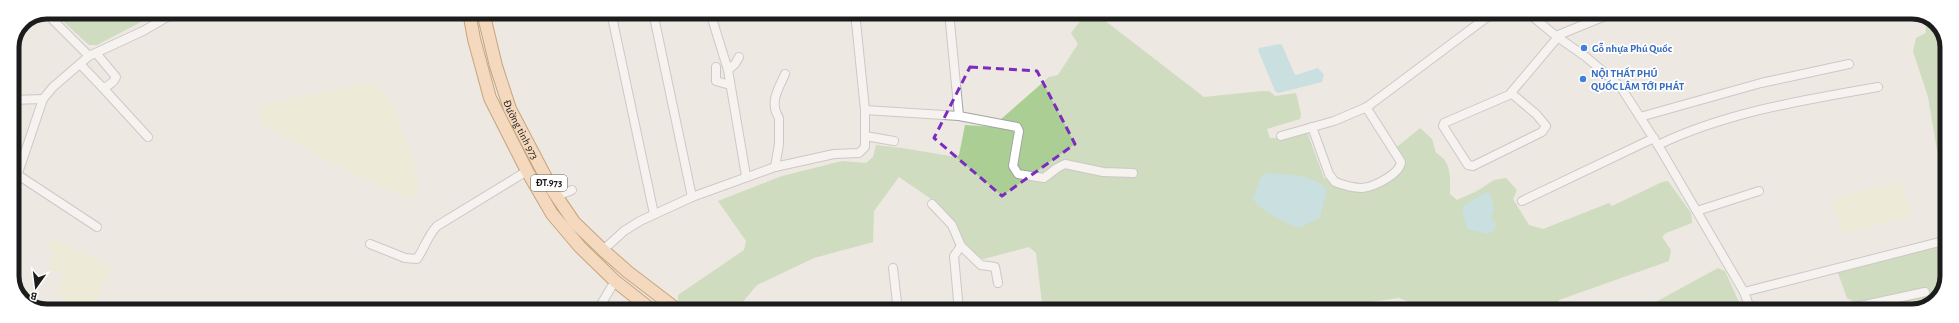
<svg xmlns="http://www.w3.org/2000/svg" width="1959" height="323" font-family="'Alegreya Sans',sans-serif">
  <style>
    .farmland { fill: #ededcb }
    .forest { fill: #aace94 }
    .water { fill: #a0d4dd }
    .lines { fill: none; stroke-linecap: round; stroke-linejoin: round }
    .street-casing { stroke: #a3a3a3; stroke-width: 10 }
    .primary-casing { stroke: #935500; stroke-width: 14 }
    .street { stroke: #fff; stroke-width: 8 }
    .primary { stroke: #fdc796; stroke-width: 12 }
    .marked { fill: none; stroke: #7b2cbf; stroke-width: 3; stroke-dasharray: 8 5; stroke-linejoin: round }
    .shop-dot { fill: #3f7fe0; stroke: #fff; stroke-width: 1.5 }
    .labels { text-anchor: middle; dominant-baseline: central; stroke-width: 3.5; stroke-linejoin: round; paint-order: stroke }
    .shield { fill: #fff; stroke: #606060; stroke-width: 1 }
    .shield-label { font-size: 10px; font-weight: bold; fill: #1c1c1c }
    .shop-label { font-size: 11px; font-weight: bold; fill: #366cbe; stroke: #fff; text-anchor: start }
    .street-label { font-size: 11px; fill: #1c1c1c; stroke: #fff }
    .rim { fill: none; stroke: #1c1c1c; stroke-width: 5 }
  </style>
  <rect width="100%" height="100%" fill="#ede8e1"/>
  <g class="farmland">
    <path d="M366 83 382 89 391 98 420 181 413 197 406 198 331 163 260 123 258 117 263 104Z"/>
    <path d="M1895 182 1901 183 1911 213 1910 217 1846 233 1842 232 1833 201 1835 198Z"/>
    <path d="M52 238 108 265 111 268 92 311H69L62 307 65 298 56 294 64 274 51 269 49 264 54 253 46 249Z"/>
  </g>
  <g class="forest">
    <path d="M53 12H160L97 45H89Z"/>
    <path d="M1095 13 1204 97 1262 91H1269L1275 96 1296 93 1301 114 1300 119 1267 129 1270 138H1282L1307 132 1324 178 1336 185 1358 190 1393 178 1400 173 1403 167 1397 147 1420 128 1432 139 1436 153C1452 162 1450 177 1450 194L1457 200 1477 191 1494 180 1506 178 1517 190 1513 199 1529 225 1543 229 1609 203 1612 206 1662 182 1668 181 1691 213 1692 223 1666 233 1662 237 1671 250 1669 261 1559 300 1555 311H1421L1419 306 1399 298 1318 309 1316 311H1043L1036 253 1029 247 984 259 974 258 957 235 954 223 937 203 899 177 874 211 873 242 814 258 757 285 736 310 693 311 678 302V295L744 250 746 241 718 201 782 176 842 161 866 163 873 157 876 145 902 148 956 157 959 155 965 125 997 127 1000 120 1049 77 1058 75 1078 44 1071 33 1086 14Z"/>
    <path d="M1925 16 1937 23 1947 43V178L1939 162 1928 97 1913 51 1916 38 1926 33Z"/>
    <path d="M1947 242V280L1935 302 1911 311H1846L1929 293 1928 289 1854 302 1847 298 1838 273 1841 268Z"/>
    <path d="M1718 268 1725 271 1743 311H1647L1654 303Z"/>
  </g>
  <g class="water">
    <path d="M1280 44 1282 45 1294 73 1296 75 1318 68 1324 75 1322 82 1278 93 1275 91 1258 50 1259 48Z"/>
    <path d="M1266 173C1284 174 1317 174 1327 190L1320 218 1299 228C1282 222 1265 213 1253 200L1261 176Z"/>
    <path d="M1487 192 1490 193 1494 209 1491 219 1497 223 1494 231 1487 234 1467 229 1462 211 1464 205Z"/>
  </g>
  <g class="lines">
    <defs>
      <g id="street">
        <path d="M611 12 654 214"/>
        <path d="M653 12 692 197"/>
        <path d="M710 12 728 70 746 176"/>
        <path d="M1527 12 1556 36 1586 57 1620 86 1658 145 1744 292 1751 311"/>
        <path d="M46 13 89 56"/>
        <path d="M711 15 729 12"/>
        <path d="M1556 36 1615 12"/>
        <path d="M80 64 103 88C108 86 114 82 116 77L96 53"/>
        <path d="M716 67V81L730 85"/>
        <path d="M728 70 735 64 739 57"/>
        <path d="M103 88 148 137"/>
        <path d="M1511 93 1536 114 1546 126 1542 132 1473 166 1468 165 1443 126 1444 123 1509 95 1558 37"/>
        <path d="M12 100 43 99"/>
        <path d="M865 110 959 116 949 12"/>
        <path d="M959 116 1017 127 1019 131 1013 166 1018 174 1044 178 1057 168 1065 164 1103 172 1133 173"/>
        <path d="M1640 117 1761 83 1849 64"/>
        <path d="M1312 127 1329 174 1335 182C1343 185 1353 188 1362 188 1374 187 1400 174 1401 162L1366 107"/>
        <path d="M865 136 894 141"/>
        <path d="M1281 136 1334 121 1367 107 1494 12"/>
        <path d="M1658 145C1727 112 1804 100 1878 87"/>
        <path d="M775 167 779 144V118C769 102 778 90 785 74"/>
        <path d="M18 175 97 227"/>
        <path d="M12 191 43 99 53 87 89 56 143 31 176 12"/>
        <path d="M557 196 572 190"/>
        <path d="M1522 201 1654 138"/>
        <path d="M932 204 952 225 961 246 981 265 995 267 998 283"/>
        <path d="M1697 211 1759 191"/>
        <path d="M370 244 405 258 417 259C424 249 428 235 437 226L527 171"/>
        <path d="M603 250 624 231 640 221 692 197 775 167 834 154 859 153 865 147V110L855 12"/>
        <path d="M893 268 898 311"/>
        <path d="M1744 292 1947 240"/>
        <path d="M597 311 615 281"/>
        <path d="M959 311 954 256 961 246"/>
        <path d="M1837 311 1925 292"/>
      </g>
      <g id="primary">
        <path d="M469 12 474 39 490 98 527 171 552 214 580 247 615 281 653 311"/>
        <path id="s1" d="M483 12 496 66 510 109 553 191 574 222 603 250 628 272 679 311"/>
      </g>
    </defs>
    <use href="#street" class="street-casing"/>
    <use href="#primary" class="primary-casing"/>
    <use href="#street" class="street"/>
    <use href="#primary" class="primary"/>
  </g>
  <path d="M0 0H1959V323H0ZM970 67 1037 71 1075 144 1002 196 934 138Z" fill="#ede8e1" fill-opacity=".55" fill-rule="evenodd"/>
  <path class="marked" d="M970 67 1037 71 1075 144 1002 196 934 138Z"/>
  <g class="shop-dot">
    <circle cx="1584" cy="48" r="4"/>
    <circle cx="1583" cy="79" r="4"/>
  </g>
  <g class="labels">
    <rect class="shield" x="531" y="175" width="36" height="16" rx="3"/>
    <g class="shield-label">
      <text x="549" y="183">ĐT.973</text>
    </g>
    <g class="shop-label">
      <text x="1592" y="48">Gỗ nhựa Phú Quốc</text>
      <text x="1591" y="73">NỘI THẤT PHÚ<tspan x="1591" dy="13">QUỐC LÂM TỚI PHÁT</tspan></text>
    </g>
    <g class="street-label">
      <text stroke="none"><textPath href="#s1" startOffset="124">Đường tỉnh 973</textPath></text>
    </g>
  </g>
  <path d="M0 0H1959V323H0ZM47 19H1912A28 28 0 0 1 1940 47V276A28 28 0 0 1 1912 304H47A28 28 0 0 1 19 276V47A28 28 0 0 1 47 19Z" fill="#fff" fill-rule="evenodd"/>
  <path class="rim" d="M47 19H1912A28 28 0 0 1 1940 47V276A28 28 0 0 1 1912 304H47A28 28 0 0 1 19 276V47A28 28 0 0 1 47 19Z"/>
  <g transform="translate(36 287) rotate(194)" stroke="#ffffff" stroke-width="3" paint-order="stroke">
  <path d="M0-3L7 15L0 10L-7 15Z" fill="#1c1c1c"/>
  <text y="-6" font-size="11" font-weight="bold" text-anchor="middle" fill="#1c1c1c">B</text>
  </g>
</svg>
